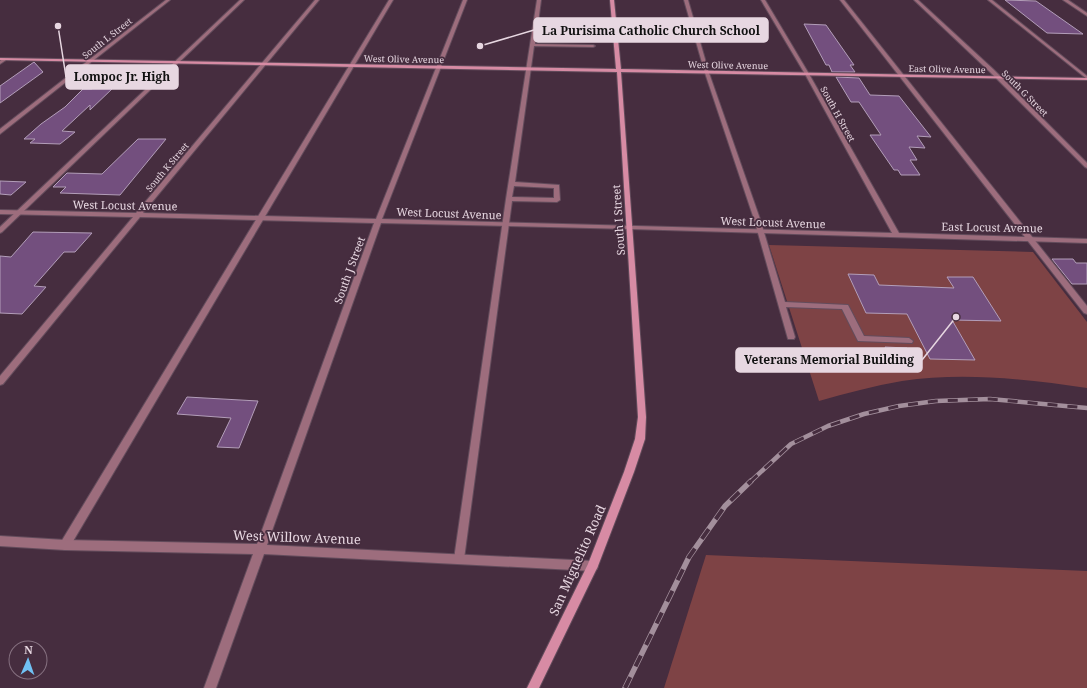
<svg xmlns="http://www.w3.org/2000/svg" width="1087" height="688" font-family="'Noto Serif',serif">
  <style>
    .green { fill: #7e4345 }
    .building { fill: #734f7e; stroke: #b39eb9 }
    .lines { fill: none; stroke-linecap: round; stroke-linejoin: round }
    .lane-casing { stroke: #634c5c; stroke-width: 2 }
    .street-casing { stroke: #634c5c; stroke-width: 2 }
    .secondary-casing { stroke: #634c5c; stroke-width: 2 }
    .lane { fill: #9d6d7d; fill-rule: evenodd }
    .street { fill: #9d6d7d; fill-rule: evenodd }
    .secondary { fill: #d78ba4; fill-rule: evenodd }
    .rail-far1-casing { stroke: #a38f9c; stroke-width: 4.5 }
    .rail-casing { stroke: #a38f9c; stroke-width: 5.5 }
    .rail-far1 { stroke: #462d3f; stroke-width: 3; stroke-dasharray: 10; stroke-linecap: butt }
    .rail { stroke: #462d3f; stroke-width: 4; stroke-dasharray: 12; stroke-linecap: butt }
    .labels { text-anchor: middle; dominant-baseline: central; stroke-width: 3.5; stroke-linejoin: round; paint-order: stroke }
    .far-street-label { font-size: 9px; fill: #e7d7e1; stroke: #462d3f }
    .street-label { font-size: 11px; fill: #e7d7e1; stroke: #462d3f }
    .near-street-label { font-size: 13px; fill: #e7d7e1; stroke: #462d3f }
    .leader { fill: none; stroke: #e7d7e1; stroke-width: 1.5 }
    .callout-dot { fill: #e7d7e1; stroke: #462d3f; stroke-width: 1.5 }
    .callout { fill: #e7d7e1; stroke: #e7d7e1; stroke-width: 1.5 }
    .callout-label { font-size: 12px; text-anchor: middle; font-weight: bold; fill: #111 }
  </style>
  <rect width="100%" height="100%" fill="#462d3f"/>
  <g class="green">
    <path d="M769 245 1033 252 1087 322V388C1026 379 963 372 902 381 874 386 846 393 819 401Z"/>
    <path d="M706 555 1087 571V688H664Z"/>
  </g>
  <g class="building">
    <path d="M1005 0 1036 1 1083 34 1047 33Z"/>
    <path d="M804 24 826 25 854 65H850L855 72H832L829 65H826Z"/>
    <path d="M34 62 43 72 0 103V86Z"/>
    <path d="M107 71 138 72 119 88H113L90 110V105L62 131 75 132 60 144 30 143 35 139H24L41 124 65 107 83 89H92L93 79H99Z"/>
    <path d="M836 77 859 78 870 95 899 96 931 137 917 136 925 148 909 147 917 160H910L920 175H901L898 170H894L870 135H881L859 102H851Z"/>
    <path d="M138 139H166L120 195 60 193 66 187H53L67 173 102 174Z"/>
    <path d="M0 181 26 182 11 195 0 194Z"/>
    <path d="M33 232 92 233 75 252H64L34 286 46 287 22 314 0 313V256L11 257Z"/>
    <path d="M1052 259H1073L1076 263H1087V284H1072Z"/>
    <path d="M848 274 874 275 879 285 954 288 947 277H973L1001 321 952 320 975 360 930 359 907 314 866 313Z"/>
    <path d="M885 347 907 348 915 363H892Z"/>
    <path d="M187 397 258 401 239 448 217 447 231 418 177 414Z"/>
  </g>
  <g class="lines">
    <defs>
      <g id="lane">
        <path d="M240 0H244L2 232 0 233V227Z"/>
        <path d="M389 0H393L69 548 65 550 61 548 60 545 61 542Z"/>
        <path d="M537 0H541L538 23 593 24 595 25 593 26 537 25 536 34H592L594 35 592 36H536L535 44 593 45 595 46 593 47 534 46 515 182 559 185 560 200 557 202 512 201 464 559 463 562 459 564 455 562 454 559 506 199ZM514 186 554 188V198L512 197Z"/>
        <path d="M684 0H688L709 73 760 219 785 302 848 305 864 336 909 338 913 341 912 343 858 341 842 309 786 307 795 337 794 339H788L754 219 705 73Z"/>
        <path d="M840 0H844L1087 306V314L1084 313Z"/>
        <path d="M988 0H992L1087 76V79Z"/>
        <path d="M2 59 6 60 0 64V61Z"/>
      </g>
      <g id="street">
        <path d="M166 0H170L0 134V129Z"/>
        <path d="M315 0H319L143 213 376 219 463 0H467L382 219 892 233 805 74 761 0H765L809 74 899 233 1087 239V243L630 229 381 223 267 545 593 561 597 563 598 566 597 569 593 571 264 554 216 688H204L253 554 65 550 0 546V536L65 540 257 544 374 223 140 217 3 384 0 385V376L133 217 0 214V210L136 213Z"/>
        <path d="M914 0H918L993 69 1087 163V168L1085 167 989 71Z"/>
        <path d="M1063 0H1068L1087 13V16Z"/>
      </g>
      <path id="secondary" d="M610 0H614L621 69 1087 78V80L621 72 646 417 645 439 634 472 598 566 539 688H527L588 564 624 472 635 439 638 417 617 72 0 60V58L616 69Z"/>
    </defs>
    <use href="#lane" class="lane-casing"/>
    <use href="#street" class="street-casing"/>
    <use href="#secondary" class="secondary-casing"/>
    <use href="#lane" class="lane"/>
    <use href="#street" class="street"/>
    <use href="#secondary" class="secondary"/>
    <defs>
      <path id="rail-far1" d="M750 482 791 444 828 426 864 414 899 406 936 401 990 399 1087 408"/>
      <path id="rail" d="M625 688 689 557 725 506 751 481"/>
    </defs>
    <use href="#rail-far1" class="rail-far1-casing"/>
    <use href="#rail" class="rail-casing"/>
    <use href="#rail-far1" class="rail-far1"/>
    <use href="#rail" class="rail"/>
  </g>
  <g class="labels">
    <g class="far-street-label">
      <text transform="translate(107 38) rotate(-38)">South L Street</text>
      <text transform="translate(404 59) rotate(1)">West Olive Avenue</text>
      <text transform="translate(728 65) rotate(1)">West Olive Avenue</text>
      <text transform="translate(947 69) rotate(1)">East Olive Avenue</text>
      <text transform="translate(1025 93) rotate(45)">South G Street</text>
      <text transform="translate(838 114) rotate(61)">South H Street</text>
      <text transform="translate(167 167) rotate(-50)">South K Street</text>
    </g>
    <g class="street-label">
      <text transform="translate(125 205) rotate(1)">West Locust Avenue</text>
      <text transform="translate(449 213) rotate(2)">West Locust Avenue</text>
      <text transform="translate(618 220) rotate(-94)">South I Street</text>
      <text transform="translate(773 222) rotate(2)">West Locust Avenue</text>
      <text transform="translate(992 227) rotate(1)">East Locust Avenue</text>
      <text transform="translate(349 270) rotate(-70)">South J Street</text>
    </g>
    <g class="near-street-label">
      <text transform="translate(297 537) rotate(2)">West Willow Avenue</text>
      <text transform="translate(577 560) rotate(-66)">San Miguelito Road</text>
    </g>
  </g>
  <path class="leader" d="M480 46L534 30M58 26L66 77M956 317L922 360"/>
  <g class="callout-dot">
    <circle cx="480" cy="46" r="4"/>
    <circle cx="58" cy="26" r="4"/>
    <circle cx="956" cy="317" r="4"/>
  </g>
  <g class="callout">
    <rect x="534" y="18" width="234" height="24" rx="4"/>
    <rect x="66" y="65" width="112" height="24" rx="4"/>
    <rect x="736" y="348" width="186" height="24" rx="4"/>
  </g>
  <g class="callout-label">
    <text x="651" y="35">La Purisima Catholic Church School</text>
    <text x="122" y="81">Lompoc Jr. High</text>
    <text x="829" y="364">Veterans Memorial Building</text>
  </g>
  <g transform="translate(28 660) rotate(2)"><circle r="19" fill="#462d3f" stroke="#867180"/>
  <path d="M0-3L7 15L0 10L-7 15Z" fill="#70c1f4"/>
  <text y="-6" font-size="11" font-weight="bold" text-anchor="middle" fill="#e7d7e1">N</text>
  </g>
</svg>
